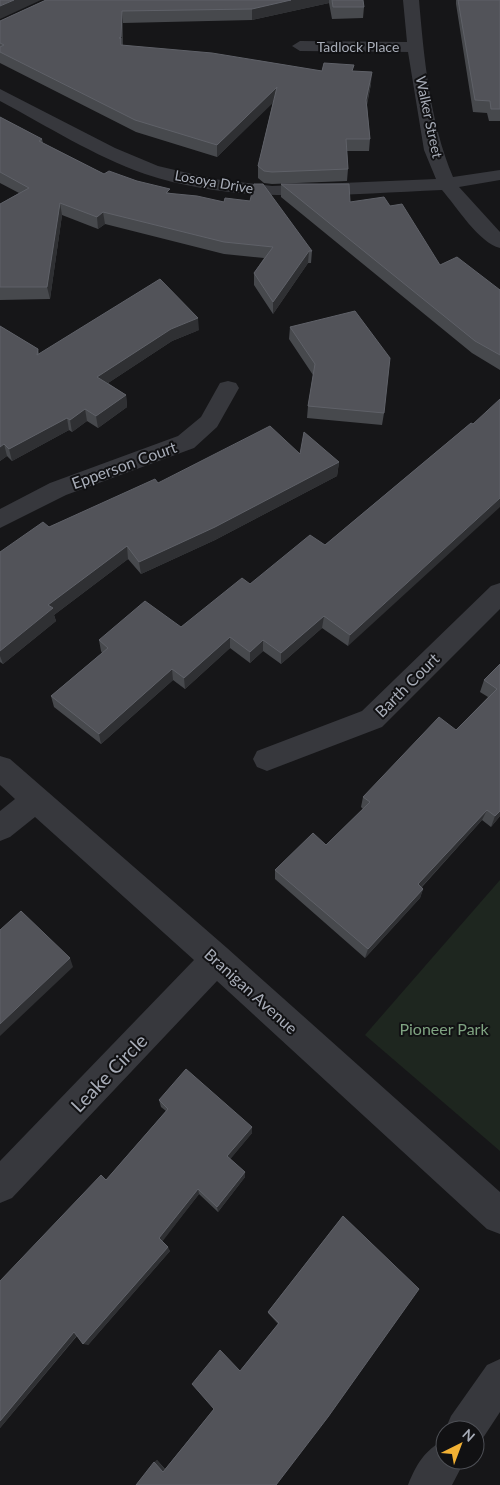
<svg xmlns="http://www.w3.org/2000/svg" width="500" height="1485" viewBox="0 0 500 1485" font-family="Lato,sans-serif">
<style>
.green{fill:#1e261f}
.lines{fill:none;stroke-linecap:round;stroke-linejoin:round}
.minor{fill:#37383d;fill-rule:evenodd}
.wall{fill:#47494d}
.shaded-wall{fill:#2f3033}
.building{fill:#525359;stroke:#5f6168}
.labels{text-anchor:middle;stroke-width:4;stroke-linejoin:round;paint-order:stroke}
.far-street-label{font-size:14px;fill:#a8adb8;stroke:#111113}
.street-label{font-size:16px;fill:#a8adb8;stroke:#111113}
.park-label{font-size:16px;fill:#7fa381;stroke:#111113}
.near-street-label{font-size:19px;fill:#a8adb8;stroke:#111113}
</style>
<rect width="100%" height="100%" fill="#161618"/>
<polygon class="green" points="500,880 500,1151 365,1035"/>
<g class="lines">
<g class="minor">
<path d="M403,0H419C424,59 430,123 453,177L500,170V180L459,187L500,232V248C479,243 456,206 442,190C343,194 241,206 145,174C94,156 47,126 0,101V89L115,148L158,166L213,179L272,186L436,179L424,150L408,52L300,51L292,46L300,41L407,42Z"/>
<polygon points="228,381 236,383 239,388 217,427 194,448 66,495 0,528 0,509 50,483 178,436 201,417 220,383"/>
<polygon points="500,583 500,609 382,727 267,771 257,767 253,759 257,751 362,711 491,586"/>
<polygon points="0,756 10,759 227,948 500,1192 500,1234 487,1229 217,981 12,1198 0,1203 0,1161 194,960 35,817 10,837 0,841 0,811 15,799 0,785"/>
<polygon points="500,1359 500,1412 479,1444 475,1445 475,1430 445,1430 451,1416 487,1365"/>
<path d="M445,1440V1460H465L452,1485H408C416,1465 425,1449 445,1440Z"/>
</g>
</g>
<g class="wall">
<polygon points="46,0 363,0 364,7 363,18 332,19 329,3 252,20 123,23 123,46 322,71 353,71 371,84 367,105 370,139 369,151 347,151 348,169 347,181 272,184 264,183 258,178 258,166 273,102 217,157 136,132 0,63 0,21"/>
<polygon points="456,0 500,0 500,121 489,121 487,113 473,112 456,4"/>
<polygon points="0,117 42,139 43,143 104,174 170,193 312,251 311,263 308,263 273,314 254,285 254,273 264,258 224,254 105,224 98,229 62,215 50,299 0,300 0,204 19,193 0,183"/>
<polygon points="281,184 350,202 390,206 440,265 500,290 500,370 472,353 281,197"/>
<polygon points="0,326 38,349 39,354 199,330 172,341 108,383 126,395 127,407 98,428 87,421 72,432 69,430 12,461 7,456 0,461"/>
<polygon points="290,327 384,413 382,425 307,418 308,406 313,375 289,339"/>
<polygon points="471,423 348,646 322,628 281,664 263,651 250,663 230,648 185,689 173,680 101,744 54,707 51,696 102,653 101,651 99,640 181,627 250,584 325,545"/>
<polygon points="300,454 339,462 337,476 215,540 141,574 128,559 54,615 56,621 3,664 0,662 0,552 49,527 158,483"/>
<polygon points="500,664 500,816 491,827 482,820 422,887 423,889 420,898 365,958 275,879 275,870 326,845 363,809 361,807 363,797 456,730 488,697 480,692 484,680"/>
<polygon points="159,1100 252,1133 230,1159 245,1172 245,1177 218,1212 199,1194 162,1241 170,1251 88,1345 77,1336 0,1428 0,1281 106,1180 166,1111 161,1107"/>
<polygon points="343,1216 276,1485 136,1485 157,1460 165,1469 214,1409 240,1371 278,1324 268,1313 268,1312"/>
</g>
<g class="shaded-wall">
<polygon points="14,0 41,0 0,19 0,6"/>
<polygon points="291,0 329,0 329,3 252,20 252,9"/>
<polygon points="122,11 123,23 122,57 120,50"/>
<polygon points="372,72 371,84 365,112 366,100"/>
<polygon points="277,87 277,99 217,157 217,145"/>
<polygon points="60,203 62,215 50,299 47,287"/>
<polygon points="103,212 105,224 98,229 97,217"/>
<polygon points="309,251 308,263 273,314 273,302"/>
<polygon points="198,318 199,330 172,341 99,389 97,377 171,329"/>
<polygon points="126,395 127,407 98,428 96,416"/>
<polygon points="85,409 87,421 72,432 70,420"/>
<polygon points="67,418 69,430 12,461 9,449"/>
<polygon points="4,444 7,456 0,461 0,447"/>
<polygon points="339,462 337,476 215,540 141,574 139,562"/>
<polygon points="500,498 500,507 348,646 350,635"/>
<polygon points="127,546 128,559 54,615 56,621 3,664 0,656 0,651 48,605"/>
<polygon points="324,616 322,628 281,664 281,653"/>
<polygon points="230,637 230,648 185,689 184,678"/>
<polygon points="263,640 263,651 250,663 250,652"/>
<polygon points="172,669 173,680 101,744 99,734"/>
<polygon points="487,810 482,820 415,894 418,884"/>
<polygon points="500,811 500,816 491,827 495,816"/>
<polygon points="423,889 420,898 365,958 368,949"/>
<polygon points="70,958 73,967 0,1036 0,1024"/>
<polygon points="252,1127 252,1133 228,1162 227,1156"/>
<polygon points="245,1172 245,1177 218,1212 217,1207"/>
<polygon points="198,1189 199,1194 162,1242 159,1238"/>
<polygon points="168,1247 170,1251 88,1345 83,1344"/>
<polygon points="74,1332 78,1334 0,1428 0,1421"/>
<polygon points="157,1460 165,1470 163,1472 154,1462"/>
</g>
<g class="building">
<polygon points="0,0 14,0 0,6"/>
<polygon points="46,0 291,0 252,9 122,11 121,37 119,38 121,38 121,45 212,53 322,71 324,63 354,65 352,71 372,72 366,100 370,139 346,139 348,169 272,172 264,171 258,166 277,87 217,145 135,120 0,52 0,47 4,45 0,43 0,21"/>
<polygon points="332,0 363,0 364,7 333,7"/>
<polygon points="458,0 500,0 500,109 491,109 490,101 475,100"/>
<polygon points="0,117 42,139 39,141 104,174 109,171 137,181 170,189 166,193 197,196 224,202 225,198 250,201 254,184 263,184 312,251 309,251 273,302 254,273 273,247 224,242 103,212 97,217 60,203 47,287 0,287 0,204 29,188 0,172"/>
<polygon points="281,184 349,184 350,202 384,197 390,206 402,204 440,265 457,257 500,290 500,355 475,341"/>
<polygon points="160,279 198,318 171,329 97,377 126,395 96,416 85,409 70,420 67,418 9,449 4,444 0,447 0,326 38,349 37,355"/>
<polygon points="355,311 390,358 384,413 308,406 315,364 290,327"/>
<polygon points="500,399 500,498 350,635 324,616 281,653 263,640 250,652 230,637 184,678 172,669 99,734 51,696 108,648 99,640 145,601 181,627 242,578 250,584 310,535 325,545 471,423 473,424"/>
<polygon points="270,426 300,454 304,432 339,462 215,527 139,562 127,546 48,605 53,608 0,651 0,552 43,522 49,527 155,479 158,483"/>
<polygon points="500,664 500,811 495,816 487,810 418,884 423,889 368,949 275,870 313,833 326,845 370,802 363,797 439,717 456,730 497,689 484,680"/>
<polygon points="21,911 70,958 0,1024 0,930"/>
<polygon points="186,1069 252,1127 227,1156 245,1172 217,1207 198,1189 159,1238 168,1247 83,1344 74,1332 0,1421 0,1281 101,1175 106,1180 168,1109 159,1100"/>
<polygon points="343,1216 419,1289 328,1417 276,1485 136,1485 154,1462 163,1472 214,1409 192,1384 220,1350 240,1371 279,1323 268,1312"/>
</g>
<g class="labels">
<g class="far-street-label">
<text x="358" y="52">Tadlock Place</text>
<text transform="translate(429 117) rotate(78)" y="5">Walker Street</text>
<text transform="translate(214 182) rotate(10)" y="5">Losoya Drive</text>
</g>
<g class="street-label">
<text transform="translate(124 465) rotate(-20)" y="6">Epperson Court</text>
<text transform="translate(407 685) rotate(-45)" y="6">Barth Court</text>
<text transform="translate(251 991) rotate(42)" y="6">Branigan Avenue</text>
</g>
<g class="park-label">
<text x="444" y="1035">Pioneer Park</text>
</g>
<g class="near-street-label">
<text transform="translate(109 1073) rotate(-46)" y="7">Leake Circle</text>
</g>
</g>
<g transform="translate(460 1445) rotate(42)"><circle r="24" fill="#111113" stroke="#4d4f55"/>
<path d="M0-4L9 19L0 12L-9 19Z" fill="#f2b134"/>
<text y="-8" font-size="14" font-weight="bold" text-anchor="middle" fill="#a8adb8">N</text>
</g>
</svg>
